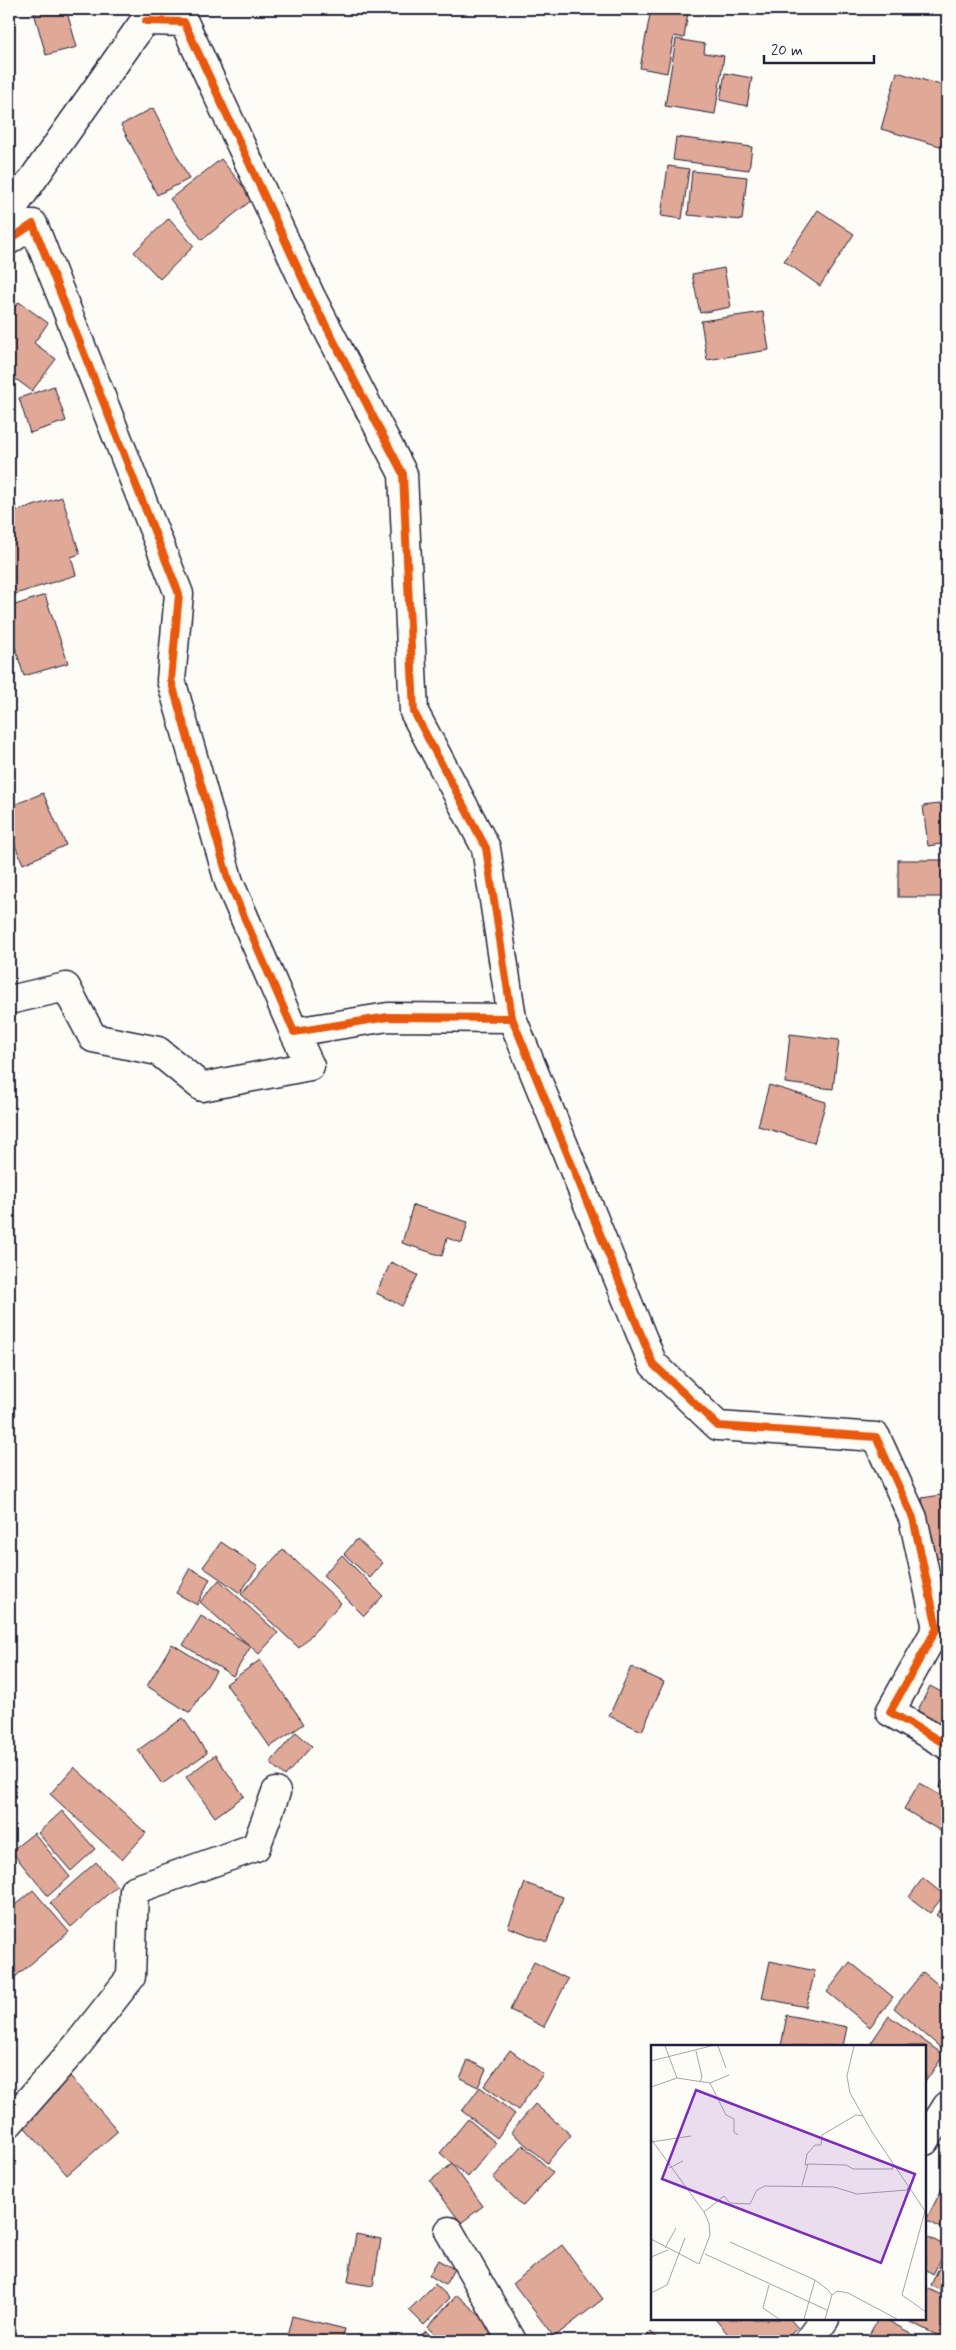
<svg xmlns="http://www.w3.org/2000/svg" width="956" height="2350" viewBox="0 0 956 2350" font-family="Mynerve,sans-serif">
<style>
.building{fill:#dfa897;stroke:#22223b}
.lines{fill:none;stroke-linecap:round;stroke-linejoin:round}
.minor-casing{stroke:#22223b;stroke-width:31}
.minor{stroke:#fdfcf7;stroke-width:28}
.cycleway-casing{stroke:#fdfcf7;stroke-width:11}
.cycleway{stroke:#e8590c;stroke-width:8}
.inset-road{fill:none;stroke:#a5a5ac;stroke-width:1}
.view{fill:#7b2cbf;fill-opacity:0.15;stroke:#7b2cbf;stroke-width:2.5}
.inset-edge{fill:none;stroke:#22223b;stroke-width:2.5}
</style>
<rect width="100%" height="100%" fill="#fdfcf7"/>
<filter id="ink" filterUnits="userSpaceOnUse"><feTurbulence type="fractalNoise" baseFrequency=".02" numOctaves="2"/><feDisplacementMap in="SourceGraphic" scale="10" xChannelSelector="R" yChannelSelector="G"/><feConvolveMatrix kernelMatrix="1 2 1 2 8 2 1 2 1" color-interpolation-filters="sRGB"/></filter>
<g filter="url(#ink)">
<g class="building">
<polygon points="33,9 66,9 77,47 46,55"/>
<polygon points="651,9 674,9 688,12 684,38 674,36 667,73 640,68"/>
<polygon points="676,39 705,44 704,53 724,56 715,114 665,106"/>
<polygon points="897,72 947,87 947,148 881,129"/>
<polygon points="725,73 752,78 747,106 720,100"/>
<polygon points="153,108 189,179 157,195 121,125"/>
<polygon points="676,137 752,147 749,170 673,160"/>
<polygon points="221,159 253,199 202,240 170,199"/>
<polygon points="668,166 689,169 682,219 661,216"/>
<polygon points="692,171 747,177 742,220 688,215"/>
<polygon points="818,210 854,234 820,286 784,261"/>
<polygon points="169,218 194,246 160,279 134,252"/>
<polygon points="724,268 731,307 700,313 692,274"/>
<polygon points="19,302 48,323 34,343 56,359 32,391 9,374 9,315"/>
<polygon points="763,312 769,350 707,360 701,321"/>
<polygon points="54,386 66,421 30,433 19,398"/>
<polygon points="9,484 17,511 62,497 80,554 71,557 76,575 9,596"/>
<polygon points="45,595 68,663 24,676 9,628 9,607"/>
<polygon points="43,793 66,845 23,864 9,832 9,807"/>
<polygon points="947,803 947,843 928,846 923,806"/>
<rect x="898" y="860" width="49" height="37"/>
<polygon points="790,1034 839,1040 833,1089 785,1083"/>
<polygon points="769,1085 826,1102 814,1143 758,1126"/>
<polygon points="413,1205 468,1222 462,1243 447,1238 442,1256 402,1243"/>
<polygon points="391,1262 418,1275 402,1306 376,1293"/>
<polygon points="947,1494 947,1557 931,1560 922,1498"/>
<polygon points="357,1539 383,1563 370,1578 344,1554"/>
<polygon points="221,1542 258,1567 240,1593 203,1567"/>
<polygon points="283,1549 341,1603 299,1648 241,1594"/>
<polygon points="342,1555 383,1596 364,1616 323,1575"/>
<polygon points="190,1568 210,1579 197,1605 176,1593"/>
<polygon points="219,1580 278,1633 259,1654 200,1602"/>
<polygon points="201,1616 251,1646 233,1676 183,1645"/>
<polygon points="172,1644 216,1671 190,1713 147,1686"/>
<polygon points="260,1660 304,1724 270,1747 226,1684"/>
<polygon points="631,1667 664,1682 642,1731 609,1716"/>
<polygon points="930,1686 947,1695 947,1729 916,1714"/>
<polygon points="183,1718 207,1753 162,1784 138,1750"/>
<polygon points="296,1732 312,1746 285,1776 270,1763"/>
<polygon points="215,1755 244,1796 215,1817 186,1777"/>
<polygon points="74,1767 146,1833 122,1860 50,1794"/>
<polygon points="947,1773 947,1790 940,1787"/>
<polygon points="919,1783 947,1799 947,1835 904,1809"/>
<polygon points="62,1811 95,1849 71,1871 38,1833"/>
<polygon points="34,1833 70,1877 48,1896 11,1851"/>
<polygon points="96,1862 117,1886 71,1927 50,1903"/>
<polygon points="923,1878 944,1895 930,1913 909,1897"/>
<polygon points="525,1883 563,1897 547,1942 508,1927"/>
<polygon points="33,1890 69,1932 9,1982 9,1910"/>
<polygon points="947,1902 947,1924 936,1915"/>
<polygon points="770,1961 815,1971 806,2007 762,1998"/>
<polygon points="534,1962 568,1979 544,2027 510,2010"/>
<polygon points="850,1962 893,1997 870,2027 827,1992"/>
<polygon points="923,1972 947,1992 947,2053 894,2008"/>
<polygon points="787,2015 847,2027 843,2046 781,2046"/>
<polygon points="889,2016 944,2055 925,2082 925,2046 869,2046"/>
<polygon points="510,2050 543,2074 518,2110 484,2086"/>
<polygon points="468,2060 486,2069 478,2087 460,2078"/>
<polygon points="70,2076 118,2131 67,2175 19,2121"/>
<polygon points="480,2087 515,2114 497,2138 462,2111"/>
<polygon points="535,2104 571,2135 547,2163 511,2132"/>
<polygon points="468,2119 496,2143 468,2177 440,2153"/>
<polygon points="523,2145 553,2173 523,2206 493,2178"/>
<polygon points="452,2164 483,2206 461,2223 430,2181"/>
<polygon points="947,2179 947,2231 926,2220"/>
<polygon points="356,2234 381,2239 373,2286 348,2282"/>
<polygon points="925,2235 947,2247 947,2263 941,2259 933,2274 925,2269"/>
<polygon points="562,2245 603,2299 554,2337 513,2283"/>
<polygon points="438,2260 454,2269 445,2285 429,2275"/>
<polygon points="941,2263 947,2266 947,2294 931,2285"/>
<polygon points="435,2284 450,2298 424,2325 409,2310"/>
<polygon points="925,2287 947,2298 947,2340 904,2319 925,2319"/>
<polygon points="457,2295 497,2331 488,2341 443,2341 428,2327"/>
<polygon points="292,2316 345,2329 342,2341 286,2341"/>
<polygon points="715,2319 790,2319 798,2328 783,2341 734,2341"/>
<polygon points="878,2319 885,2319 925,2341 868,2341 866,2340"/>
<polygon points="426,2331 434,2341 414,2341"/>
<polygon points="651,2332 661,2341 642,2341"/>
</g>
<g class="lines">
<g class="minor-casing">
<g id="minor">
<polyline points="146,21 184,22 311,297 403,474 414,712 486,848 512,1018 653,1364 718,1426 876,1437 913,1518 937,1628 890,1712 947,1745"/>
<polyline points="9,213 153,9"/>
<polyline points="9,240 33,224 179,594 171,680 229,882 294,1032 388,1017 512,1018"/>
<polyline points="9,1000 66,987 93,1038 158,1051 202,1087 310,1066 294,1032"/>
<polyline points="9,2123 75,2048 131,1977 134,1890 256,1847 276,1792"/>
<polyline points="925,2141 947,2106"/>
<polyline points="449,2231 512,2341"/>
<polyline points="809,2341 825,2319"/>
</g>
</g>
<use href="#minor" class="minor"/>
<g class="cycleway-casing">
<g id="cycleway">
<polyline points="146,21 184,22 311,297 403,474 414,712 486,848 512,1018 653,1364 718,1426 876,1437 913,1518 937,1628 890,1712 947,1745"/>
<polyline points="9,240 33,224 179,594 171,680 229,882 294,1032 388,1017 512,1018"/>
</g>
</g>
<use href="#cycleway" class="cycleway"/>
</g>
</g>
<g transform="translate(651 2045)">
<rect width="275" height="275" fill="#fdfcf7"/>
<path class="inset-road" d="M14,1L26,33M67,1L75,23M203,1L196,31L199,48L221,87L274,166L251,250L275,267M45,6L51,32L49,37M0,16L60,1M59,38L75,70L83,74V87L87,90M0,42L26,33L59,38L78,30M0,94L53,167L58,178L59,190L48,219L0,194M0,97L40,91M157,119L154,120L156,109L164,100H170L171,90L205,70L212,71M18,123L32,116M151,140L157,119L195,120L202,124H242L241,120M53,167L73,151L79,158L99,159L106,145L114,141L183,142L206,149L256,145L257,142M79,197L164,235L176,244L181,250L174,274M14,203L25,183M54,209L176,265M0,212L17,205M118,240L112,263L128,274M0,248L16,240L34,193M181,250L186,246L197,248L246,274M153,274L164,235"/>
<path class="view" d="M45,45L264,129L230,218L11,134Z"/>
<rect width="275" height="275" class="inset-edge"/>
</g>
<rect width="956" height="2350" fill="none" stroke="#fdfcf7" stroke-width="30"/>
<rect x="15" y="15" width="926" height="2320" fill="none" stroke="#22223b" stroke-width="2" filter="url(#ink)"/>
<path d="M764 55v8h110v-8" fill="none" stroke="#22223b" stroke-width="2.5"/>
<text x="771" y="55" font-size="15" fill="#22223b" stroke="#fdfcf7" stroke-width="4" paint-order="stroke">20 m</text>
</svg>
